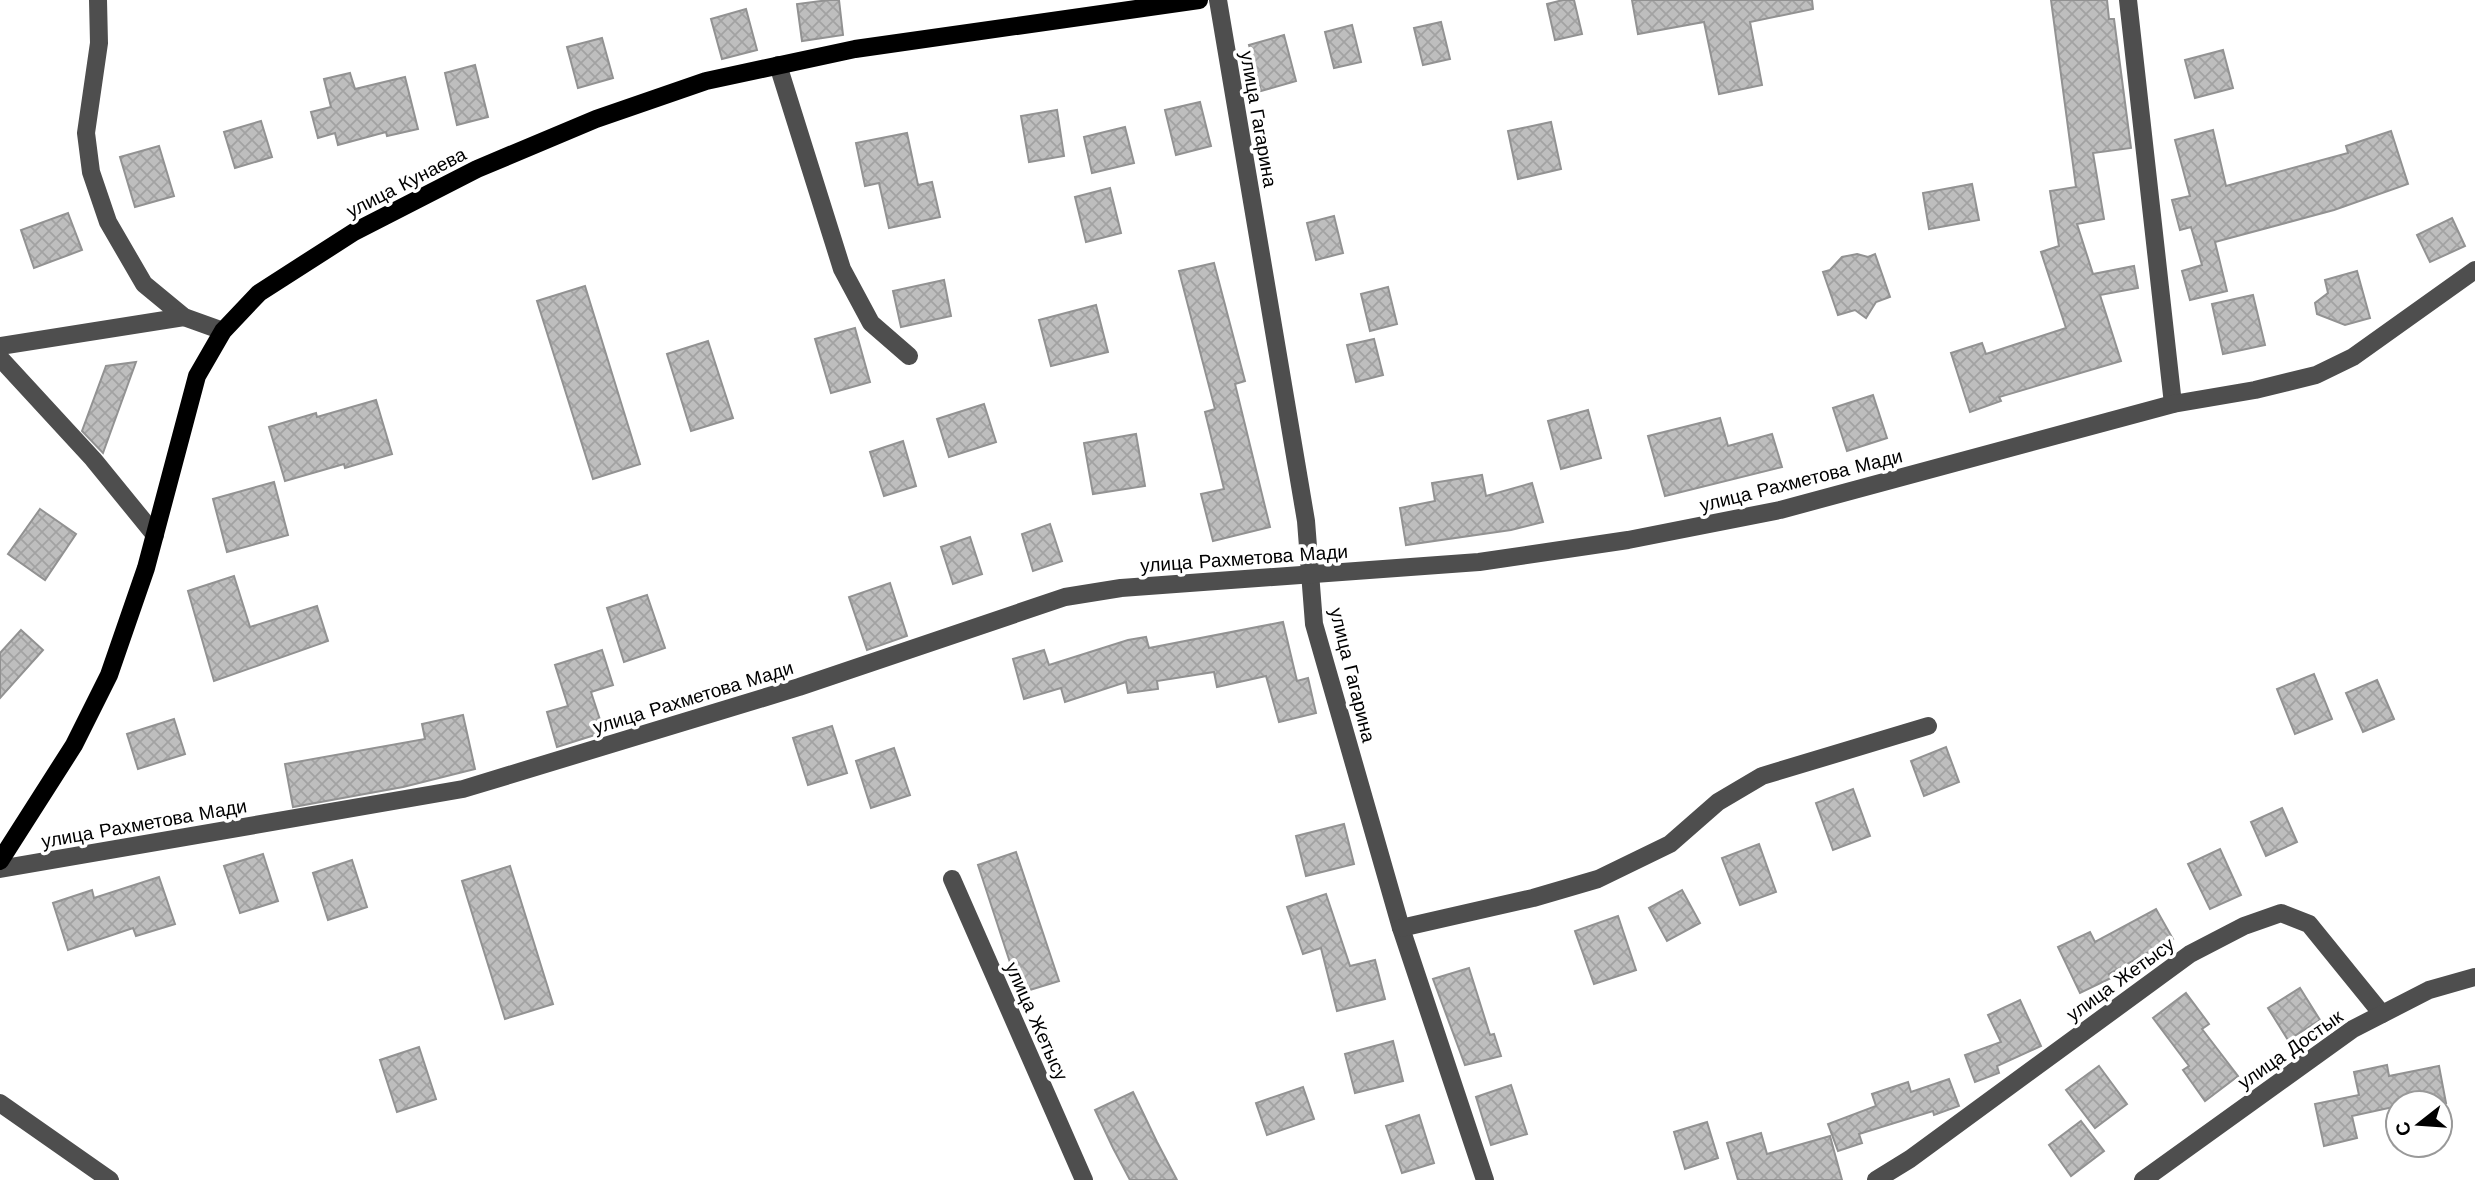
<svg xmlns="http://www.w3.org/2000/svg" width="2475" height="1180" viewBox="0 0 2475 1180" font-family="'Work Sans',sans-serif">
<style>
.building{fill:url(#building-cross-hatch);stroke:#929292;stroke-width:2}
.lines{fill:none;stroke-linecap:round;stroke-linejoin:round}
.minor{stroke:#4e4e4e;stroke-width:18}
.major{stroke:#000;stroke-width:18}
.labels{text-anchor:middle;stroke-width:7;stroke-linejoin:round;paint-order:stroke}
.street-label{font-size:19px;fill:#000;stroke:#fff}
</style>
<defs>
<pattern id="building-cross-hatch" width="8" height="8" patternUnits="userSpaceOnUse" patternTransform="scale(1.75)"><rect width="8" height="8" fill="#bebebe"/><path d="M0 0l8 8M0 8l8-8" fill="none" stroke="#a2a2a2"/></pattern>
</defs>
<rect width="100%" height="100%" fill="#fff"/>
<g class="building">
<polygon points="829,0 839,0 843,35 802,41 797,4"/>
<polygon points="1563,0 1574,0 1582,34 1555,40 1547,4"/>
<polygon points="1632,0 1812,0 1813,9 1750,22 1762,85 1719,94 1704,22 1638,34"/>
<polygon points="2051,0 2107,0 2109,19 2114,19 2131,148 2093,153 2104,219 2077,224 2093,274 2134,266 2138,288 2100,295 2121,361 1999,397 2001,401 1970,412 1951,353 1982,343 1986,354 2066,328 2041,252 2059,246 2050,191 2076,187"/>
<polygon points="746,9 757,50 722,59 711,19"/>
<polygon points="1441,22 1450,59 1423,65 1414,28"/>
<polygon points="1352,25 1361,62 1334,68 1325,32"/>
<polygon points="1284,35 1296,81 1261,91 1249,45"/>
<polygon points="602,38 613,78 578,88 567,47"/>
<polygon points="2223,50 2233,88 2195,98 2185,60"/>
<polygon points="475,65 488,117 457,125 445,73"/>
<polygon points="350,73 355,89 405,77 418,129 387,136 386,132 338,145 335,133 318,138 311,112 331,107 324,79"/>
<polygon points="1200,102 1211,146 1176,155 1165,110"/>
<polygon points="1057,110 1064,156 1029,162 1021,116"/>
<polygon points="261,121 272,157 235,168 224,132"/>
<polygon points="1551,122 1561,169 1518,179 1508,131"/>
<polygon points="1125,127 1134,163 1092,173 1084,137"/>
<polygon points="2213,130 2226,186 2348,153 2346,146 2391,131 2408,184 2334,210 2215,242 2227,291 2190,300 2182,271 2202,265 2191,227 2180,230 2172,200 2190,196 2175,140"/>
<polygon points="907,133 918,185 932,182 940,217 889,228 879,183 865,186 856,143"/>
<polygon points="159,146 174,196 135,207 120,157"/>
<polygon points="1972,184 1979,220 1929,229 1923,193"/>
<polygon points="1110,188 1121,233 1086,242 1075,197"/>
<polygon points="68,213 82,250 34,268 21,230"/>
<polygon points="1334,216 1343,253 1316,260 1307,223"/>
<polygon points="2452,218 2465,246 2430,262 2417,235"/>
<polygon points="1857,254 1868,257 1875,254 1890,297 1876,302 1866,318 1855,310 1838,315 1823,272 1830,270 1842,257"/>
<polygon points="1214,263 1245,381 1235,384 1270,527 1213,541 1201,494 1224,489 1205,412 1215,409 1179,271"/>
<polygon points="2357,271 2370,318 2345,325 2317,314 2315,303 2328,293 2325,280"/>
<polygon points="944,280 951,316 901,327 893,291"/>
<polygon points="585,286 640,464 593,479 537,301"/>
<polygon points="1388,287 1397,324 1370,331 1361,294"/>
<polygon points="2253,295 2265,345 2223,354 2212,304"/>
<polygon points="1096,305 1108,352 1051,366 1039,320"/>
<polygon points="855,328 870,382 831,393 815,339"/>
<polygon points="1374,339 1383,375 1356,382 1347,345"/>
<polygon points="708,341 733,418 691,431 667,354"/>
<polygon points="136,362 103,453 82,431 106,366"/>
<polygon points="1873,395 1887,438 1847,451 1833,408"/>
<polygon points="376,400 392,454 345,468 344,464 285,481 269,427 316,413 317,417"/>
<polygon points="984,404 996,442 949,457 937,419"/>
<polygon points="1588,410 1601,458 1561,469 1548,421"/>
<polygon points="1720,418 1728,446 1772,434 1782,467 1665,496 1648,436"/>
<polygon points="1136,434 1145,486 1093,494 1084,443"/>
<polygon points="903,441 916,486 884,496 870,452"/>
<polygon points="1482,475 1486,496 1532,483 1543,522 1511,530 1406,545 1400,508 1435,501 1432,483"/>
<polygon points="274,482 288,535 227,552 213,499"/>
<polygon points="40,509 76,534 45,580 8,554"/>
<polygon points="1050,524 1062,561 1033,571 1022,534"/>
<polygon points="970,537 982,574 953,584 941,547"/>
<polygon points="234,576 250,627 317,606 328,641 214,681 188,591"/>
<polygon points="890,583 907,636 867,650 849,597"/>
<polygon points="647,595 665,648 624,662 607,608"/>
<polygon points="1283,622 1297,681 1308,678 1316,713 1279,722 1266,676 1217,687 1214,672 1157,681 1158,689 1128,693 1126,682 1065,702 1061,688 1024,699 1013,659 1044,650 1049,665 1128,640 1146,637 1149,648"/>
<polygon points="21,630 43,650 0,698 0,653"/>
<polygon points="602,650 613,685 591,692 604,732 557,747 547,712 568,706 555,665"/>
<polygon points="2314,674 2332,719 2295,734 2277,689"/>
<polygon points="2377,680 2394,719 2363,732 2346,693"/>
<polygon points="463,715 475,769 403,787 293,807 285,764 425,739 422,724"/>
<polygon points="174,719 185,754 138,769 127,734"/>
<polygon points="832,726 847,773 808,785 793,738"/>
<polygon points="1946,747 1959,782 1924,796 1911,761"/>
<polygon points="894,748 910,795 871,808 856,761"/>
<polygon points="1853,789 1870,836 1833,850 1816,803"/>
<polygon points="2282,808 2297,842 2266,856 2251,822"/>
<polygon points="1344,824 1354,864 1306,876 1296,836"/>
<polygon points="1759,844 1776,892 1740,905 1722,858"/>
<polygon points="2220,849 2241,895 2210,909 2188,864"/>
<polygon points="1016,852 1059,981 1020,993 978,865"/>
<polygon points="263,854 278,901 240,913 224,866"/>
<polygon points="352,860 367,907 328,920 313,873"/>
<polygon points="510,866 553,1004 505,1019 462,881"/>
<polygon points="159,877 175,924 136,936 133,928 68,950 53,903 92,890 94,898"/>
<polygon points="1682,890 1700,923 1667,941 1649,908"/>
<polygon points="1326,894 1350,966 1375,960 1385,999 1337,1011 1321,948 1303,954 1287,907"/>
<polygon points="2156,909 2173,939 2109,974 2111,978 2080,993 2058,947 2090,932 2095,942"/>
<polygon points="1618,916 1636,970 1594,984 1575,931"/>
<polygon points="1469,968 1490,1035 1494,1034 1501,1056 1465,1065 1433,979"/>
<polygon points="2300,988 2320,1020 2288,1040 2268,1008"/>
<polygon points="2186,993 2209,1024 2202,1029 2238,1076 2205,1101 2183,1070 2189,1066 2153,1018"/>
<polygon points="2020,1000 2041,1046 1997,1066 1999,1073 1975,1082 1965,1055 2001,1042 1988,1015"/>
<polygon points="1393,1041 1403,1081 1355,1093 1345,1054"/>
<polygon points="419,1047 436,1099 397,1112 380,1060"/>
<polygon points="2387,1065 2389,1076 2439,1066 2446,1103 2398,1103 2398,1106 2352,1116 2357,1138 2324,1146 2315,1104 2359,1095 2354,1072"/>
<polygon points="2099,1066 2127,1104 2095,1128 2066,1090"/>
<polygon points="1949,1079 1959,1106 1934,1115 1933,1111 1859,1134 1862,1143 1838,1151 1828,1124 1876,1106 1872,1094 1908,1082 1911,1092"/>
<polygon points="1511,1085 1527,1134 1491,1145 1476,1097"/>
<polygon points="1303,1087 1314,1119 1267,1135 1256,1103"/>
<polygon points="1133,1092 1157,1142 1177,1180 1130,1180 1113,1148 1095,1110"/>
<polygon points="1419,1115 1434,1163 1402,1173 1386,1126"/>
<polygon points="2081,1121 2104,1151 2071,1176 2049,1145"/>
<polygon points="1707,1122 1718,1158 1685,1169 1674,1132"/>
<polygon points="1761,1133 1767,1154 1830,1136 1842,1180 1738,1180 1727,1143"/>
</g>
<g class="lines">
<g class="minor">
<polyline points="98,0 99,43 86,133 91,172 108,222 144,284 184,317 223,331"/>
<polyline points="1218,0 1306,521 1314,624 1401,928 1485,1180"/>
<polyline points="2128,0 2173,404"/>
<polyline points="778,65 842,269 871,323 909,356"/>
<polyline points="0,346 184,317"/>
<polyline points="0,358 93,459 155,535"/>
<polyline points="0,869 463,789 799,687 1065,597 1121,588 1479,562 1628,540 1780,510 2173,404 2255,390 2316,375 2353,357 2475,270"/>
<polyline points="952,879 1084,1180"/>
<polyline points="1401,928 1533,898 1598,879 1670,844 1718,802 1762,776 1928,726"/>
<polyline points="0,1103 110,1180"/>
<polyline points="1876,1180 1910,1159 2190,954 2244,926 2281,913 2309,924 2382,1014"/>
<polyline points="2143,1180 2353,1029 2429,990 2475,977"/>
</g>
<polyline class="major" points="0,861 74,745 109,675 146,568 197,376 223,331 259,293 354,232 477,169 596,119 706,81 855,49 1199,0"/>
</g>
<g class="labels">
<g class="street-label">
<text transform="translate(1259 119) rotate(80)" y="7">улица Гагарина</text>
<text transform="translate(406 182) rotate(-27)" y="7">улица Кунаева</text>
<text transform="translate(1801 480) rotate(-14)" y="7">улица Рахметова Мади</text>
<text transform="translate(1244 558) rotate(-4)" y="7">улица Рахметова Мади</text>
<text transform="translate(1353 675) rotate(76)" y="7">улица Гагарина</text>
<text transform="translate(693 697) rotate(-17)" y="7">улица Рахметова Мади</text>
<text transform="translate(144 823) rotate(-10)" y="7">улица Рахметова Мади</text>
<text transform="translate(2120 979) rotate(-36)" y="7">улица Жетысу</text>
<text transform="translate(1037 1021) rotate(66)" y="7">улица Жетысу</text>
<text transform="translate(2290 1049) rotate(-35)" y="7">улица Достык</text>
</g>
</g>
<g transform="translate(2419 1124) rotate(253)"><circle r="33" fill="#ffffff" stroke="#999999" stroke-width="2"/>
<path d="M0-5L12 26L0 18L-12 26Z" fill="#000000"/>
<text y="-10" font-size="19" font-weight="bold" text-anchor="middle" fill="#000000">С</text>
</g>
</svg>
